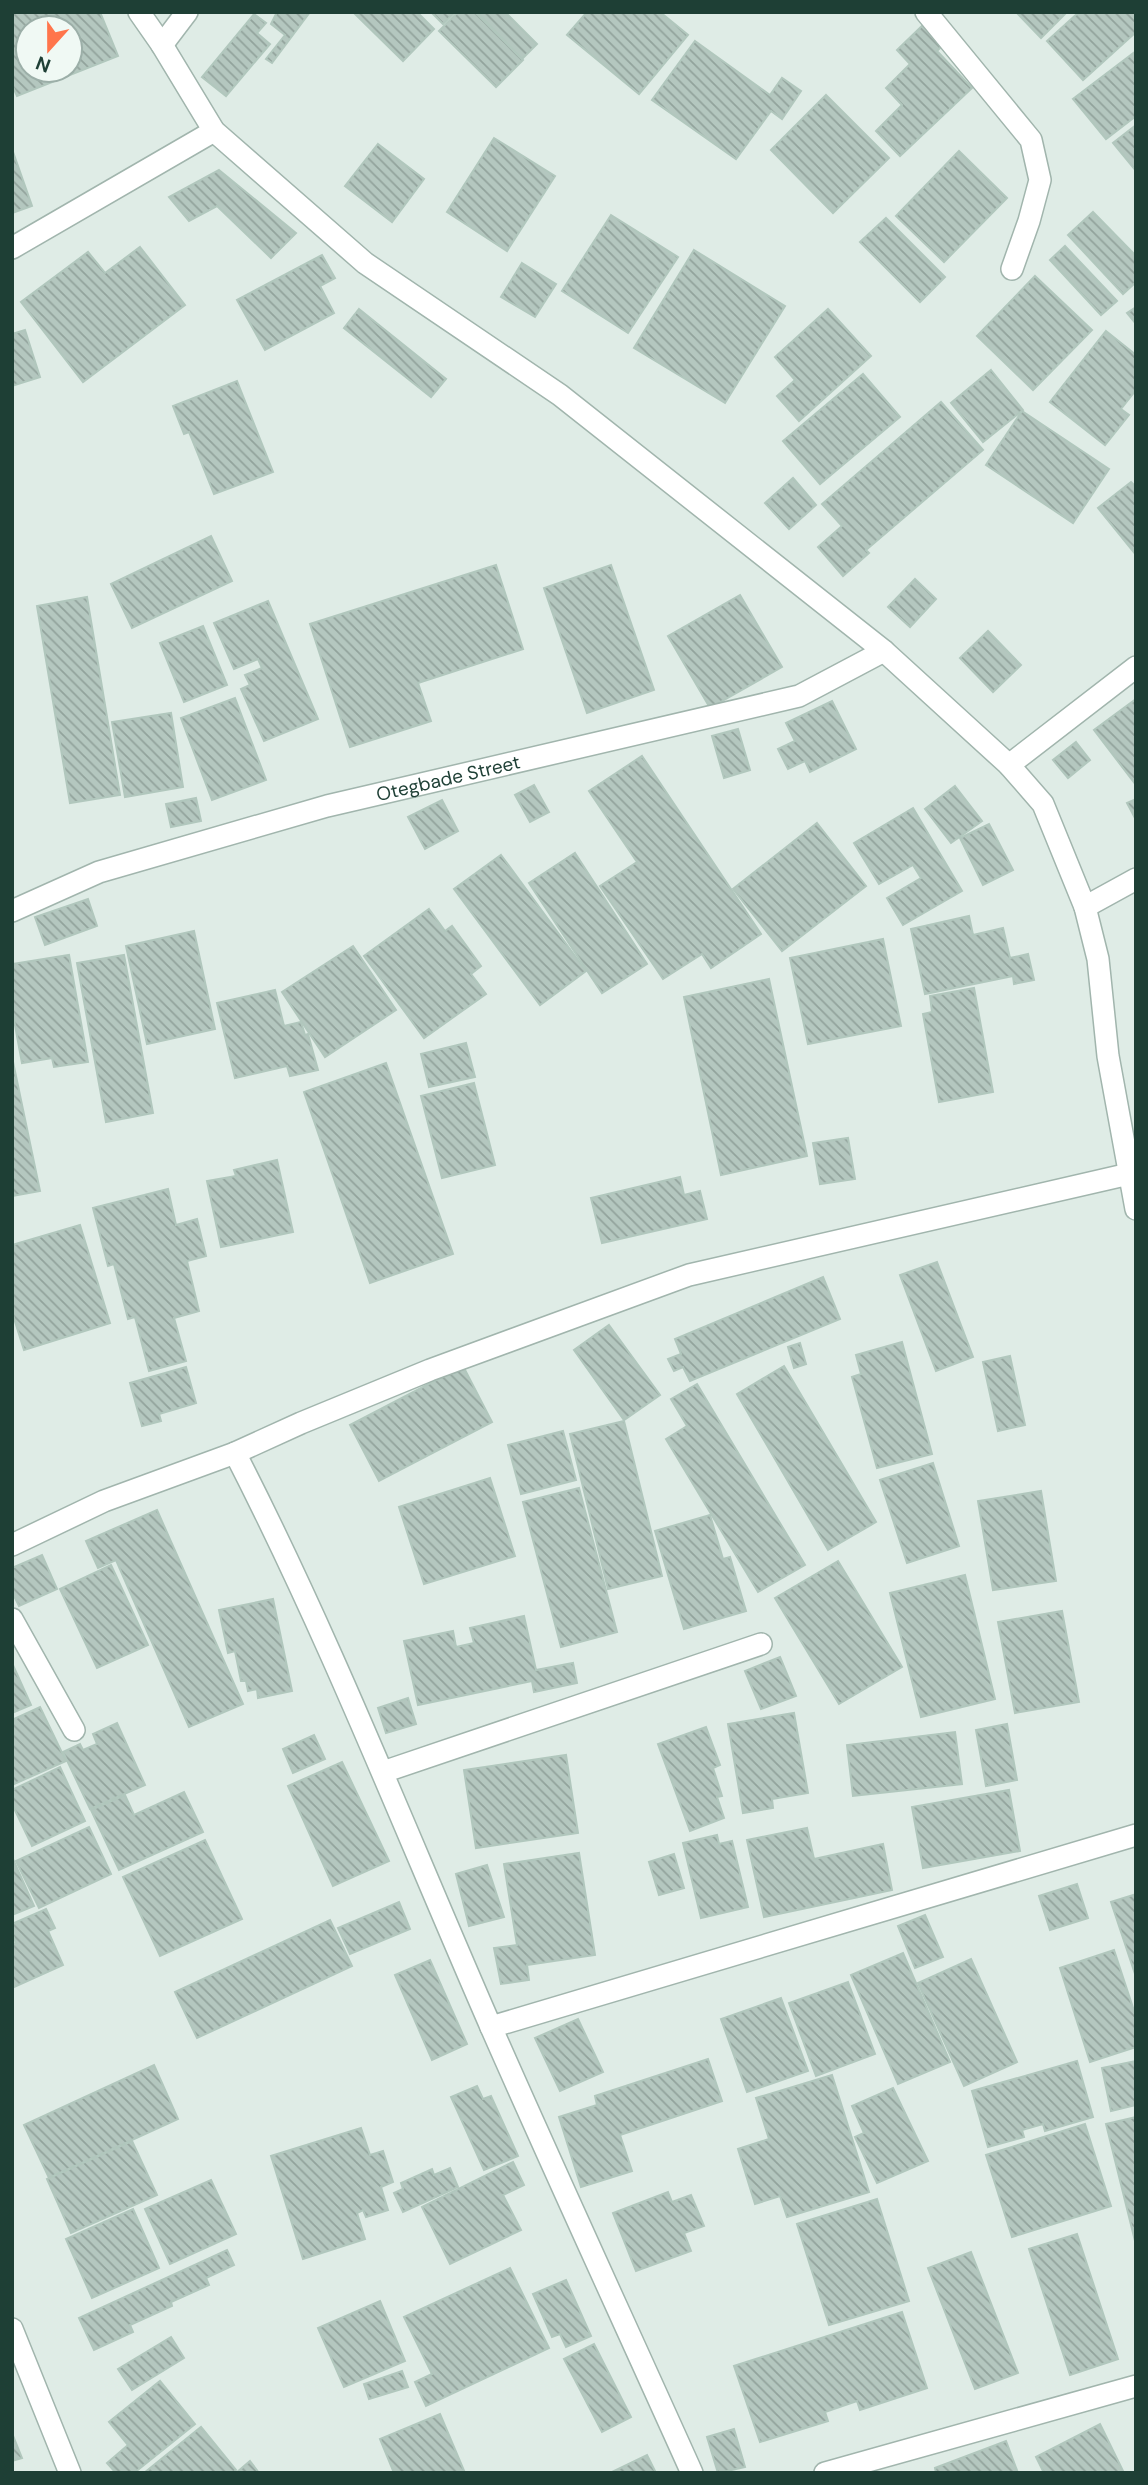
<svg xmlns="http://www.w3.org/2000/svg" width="1148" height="2485" viewBox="0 0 1148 2485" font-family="'DM Sans',sans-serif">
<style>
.building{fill:url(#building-back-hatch);stroke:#b1c7bd;stroke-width:2;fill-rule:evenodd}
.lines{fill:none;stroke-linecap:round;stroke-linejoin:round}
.lane-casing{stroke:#a1b5ad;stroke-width:24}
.street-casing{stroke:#a1b5ad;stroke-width:24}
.lane{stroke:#fff;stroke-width:21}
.street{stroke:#fff;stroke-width:21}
.labels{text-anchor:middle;stroke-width:7;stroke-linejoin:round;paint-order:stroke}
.street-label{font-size:19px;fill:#1e3f35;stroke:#f0f9f4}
</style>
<defs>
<pattern id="building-back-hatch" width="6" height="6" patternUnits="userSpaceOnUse" patternTransform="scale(1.75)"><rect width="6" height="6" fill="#b4c7bf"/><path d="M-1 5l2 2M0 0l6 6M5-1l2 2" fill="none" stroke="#92a39c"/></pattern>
</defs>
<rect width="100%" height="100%" fill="#dfece6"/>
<g class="building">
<path d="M12,12H100L118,56L17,96L12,85ZM28,28H70V70H28Z"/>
<polygon points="277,12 310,12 272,63 266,59 285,35 271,24"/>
<polygon points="353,12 417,12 434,29 403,61"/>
<polygon points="431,12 455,12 443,24"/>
<polygon points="458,12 475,12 523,60 496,87 439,31"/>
<polygon points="477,12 505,12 537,44 522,59"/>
<polygon points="587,12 660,12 688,35 639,94 567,35"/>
<polygon points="1016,12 1067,12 1041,38"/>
<polygon points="1079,12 1136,13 1136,32 1083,80 1047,41"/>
<polygon points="254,14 266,23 257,33 270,44 226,96 202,77"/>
<polygon points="923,25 943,45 937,51 972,88 900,156 876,131 902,105 886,88 910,64 897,50"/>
<polygon points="695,41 770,95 782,78 801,91 782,119 771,111 736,159 652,100"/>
<polygon points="1136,51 1136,116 1106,139 1073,99"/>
<polygon points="826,95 889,158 833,213 771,150"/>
<polygon points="1136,125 1136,171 1113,143"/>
<polygon points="494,138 555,176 507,251 447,212"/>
<polygon points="378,144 424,179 392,222 345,186"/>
<polygon points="12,149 32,206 12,213"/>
<polygon points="959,151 1007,198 944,262 896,216"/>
<polygon points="219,170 296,233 271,258 217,206 189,221 169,197"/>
<polygon points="1093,212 1136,256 1136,282 1123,294 1068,235"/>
<polygon points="611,215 678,257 628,333 562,291"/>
<polygon points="886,218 945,277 920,302 860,242"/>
<polygon points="1065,246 1117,301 1101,315 1050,260"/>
<polygon points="140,247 185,305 83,382 21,302 88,252 105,273"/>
<polygon points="694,250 785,306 725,403 634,348"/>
<polygon points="322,255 335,278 320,286 334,313 265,350 237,300"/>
<polygon points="522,263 556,284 535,317 501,297"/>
<polygon points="1035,276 1092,330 1033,390 977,336"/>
<polygon points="1136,307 1136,324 1127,313"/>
<polygon points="359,309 446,379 431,397 344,328"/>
<polygon points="828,309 871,356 799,421 777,396 795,380 775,357"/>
<polygon points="25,330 40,377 12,386 12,334"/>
<polygon points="1106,331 1136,355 1136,390 1121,409 1129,415 1105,445 1050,402"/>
<polygon points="991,370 1023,410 983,442 951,403"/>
<polygon points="863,374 900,417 820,484 783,441"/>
<polygon points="237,381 273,472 214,494 189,432 184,434 173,406"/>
<polygon points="941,402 983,450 866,550 869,553 843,576 818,547 842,526 822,504"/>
<polygon points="1022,411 1109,469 1073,523 986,465"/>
<polygon points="793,478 816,505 789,529 765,503"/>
<polygon points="1131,482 1136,487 1136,555 1098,508"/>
<polygon points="211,536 232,581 132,628 111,584"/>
<polygon points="496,565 523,649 418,683 431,721 350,747 310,624"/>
<polygon points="611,565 654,690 587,713 544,588"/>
<polygon points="915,579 936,599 910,627 888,607"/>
<polygon points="740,595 782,667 710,708 668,636"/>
<polygon points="87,597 120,795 70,803 37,606"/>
<polygon points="268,601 318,719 264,741 241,689 250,685 245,675 262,668 258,659 234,669 214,623"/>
<polygon points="203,626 227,685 184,702 160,643"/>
<polygon points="988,631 1021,665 993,692 960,658"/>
<polygon points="235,698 266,780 212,800 181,718"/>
<polygon points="1136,699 1136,785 1094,730"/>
<polygon points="832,701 856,749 810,772 805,761 788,769 778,749 795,741 786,723"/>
<polygon points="171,713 183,787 125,797 112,722"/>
<polygon points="738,729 750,770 724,778 712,736"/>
<polygon points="1076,742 1090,760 1068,778 1053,760"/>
<polygon points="642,756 761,934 711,968 702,954 663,979 600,886 637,862 589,791"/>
<polygon points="534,785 549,812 530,822 515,795"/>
<polygon points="955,786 982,821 951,843 925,809"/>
<polygon points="196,798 201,821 171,827 166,804"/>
<polygon points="1136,799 1136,820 1127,803"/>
<polygon points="442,800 458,831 425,849 408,817"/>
<polygon points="913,808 962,891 903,925 887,898 921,878 913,865 879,884 854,843"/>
<polygon points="817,823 866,886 782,951 733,889"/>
<polygon points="989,824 1013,870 983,885 960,838"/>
<polygon points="575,853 647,964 602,993 529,883"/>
<polygon points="501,855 586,971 540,1005 454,889"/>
<polygon points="88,899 97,926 45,945 35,917"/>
<polygon points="429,909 445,931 452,926 481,966 471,974 486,994 424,1038 364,956"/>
<polygon points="969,916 973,935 1003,928 1010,958 1028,954 1034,980 1014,984 1013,976 925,994 911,929"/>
<polygon points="194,931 215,1029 147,1044 126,946"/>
<polygon points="883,939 901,1026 808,1044 790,958"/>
<polygon points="353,946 396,1010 325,1057 282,992"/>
<polygon points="69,955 88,1062 54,1067 52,1058 22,1063 12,1009 12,964"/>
<polygon points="124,955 153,1113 106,1122 77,963"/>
<polygon points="769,979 807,1156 721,1175 684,997"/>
<polygon points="974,988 993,1092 939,1102 923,1014 932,1012 930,996"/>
<polygon points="275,990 284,1026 301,1022 305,1035 308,1034 318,1070 290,1076 287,1066 235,1078 217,1003"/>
<polygon points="466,1043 475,1077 429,1087 421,1054"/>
<polygon points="12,1057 40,1191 12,1196"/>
<polygon points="386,1063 453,1254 370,1283 304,1092"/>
<polygon points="474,1083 495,1165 442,1178 421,1096"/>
<polygon points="848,1138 855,1179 820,1184 813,1143"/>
<polygon points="277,1160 293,1232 221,1247 207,1181 236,1176 234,1170"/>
<polygon points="680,1177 684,1195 700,1191 707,1219 602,1243 591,1198"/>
<polygon points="168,1189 176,1225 197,1219 206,1256 187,1261 199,1311 174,1318 186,1361 149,1371 135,1317 128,1319 114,1264 108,1266 93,1208"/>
<polygon points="80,1225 110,1323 24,1350 12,1312 12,1245"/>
<polygon points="937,1262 973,1357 936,1371 900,1275"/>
<polygon points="823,1277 840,1319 690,1381 683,1367 674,1371 668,1359 681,1354 675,1339"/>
<polygon points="609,1325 660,1395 624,1420 574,1350"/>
<polygon points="902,1342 932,1454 877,1468 852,1377 861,1374 856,1355"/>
<polygon points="800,1343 806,1364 794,1368 788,1347"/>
<polygon points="1010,1356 1025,1425 998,1431 983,1362"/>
<polygon points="463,1366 492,1422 379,1481 350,1425"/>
<polygon points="784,1366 876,1522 828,1550 737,1394"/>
<polygon points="186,1367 196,1403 159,1414 161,1421 142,1426 130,1383"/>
<polygon points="697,1384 805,1565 758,1592 666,1439 687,1426 671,1399"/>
<polygon points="624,1421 662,1576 608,1589 570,1434"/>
<polygon points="563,1431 576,1480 521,1494 508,1445"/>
<polygon points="933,1463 959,1546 907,1563 880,1480"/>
<polygon points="490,1478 515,1556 424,1584 399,1507"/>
<polygon points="579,1488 617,1632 561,1647 523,1502"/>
<polygon points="1041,1491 1056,1581 993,1590 978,1501"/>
<polygon points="157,1510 243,1704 189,1727 116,1560 98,1568 86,1541"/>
<polygon points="710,1515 723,1559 730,1557 746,1611 684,1629 655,1531"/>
<polygon points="42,1555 57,1589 19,1606 12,1592 12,1568"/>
<polygon points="838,1561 902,1667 839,1704 775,1598"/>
<polygon points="111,1565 148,1645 97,1668 60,1589"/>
<polygon points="965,1575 995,1699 921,1717 890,1593"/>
<polygon points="273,1599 292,1691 258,1698 257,1689 248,1691 246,1681 241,1681 235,1651 228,1653 219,1610"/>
<polygon points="1062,1611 1079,1702 1015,1713 998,1622"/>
<polygon points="524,1616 536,1670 573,1663 577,1683 534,1692 532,1681 418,1705 404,1641 453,1631 456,1647 474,1643 470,1628"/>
<polygon points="780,1657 796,1696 761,1709 745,1671"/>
<polygon points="12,1663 31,1705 12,1713"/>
<polygon points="408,1698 416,1724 386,1733 378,1708"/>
<polygon points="40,1707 66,1761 12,1785 12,1720"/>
<polygon points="794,1713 808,1793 772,1799 773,1808 743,1813 728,1724"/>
<polygon points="117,1723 145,1785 90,1809 63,1752 80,1744 83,1750 97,1744 93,1734"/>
<polygon points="1007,1724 1017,1780 986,1786 976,1730"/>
<polygon points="706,1727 720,1765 713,1768 722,1796 717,1797 724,1818 690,1831 658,1744"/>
<polygon points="955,1732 962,1784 853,1796 847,1745"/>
<polygon points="314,1735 325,1759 293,1773 283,1749"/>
<polygon points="566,1755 578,1833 476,1848 464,1770"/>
<polygon points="342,1762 389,1861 333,1886 288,1786"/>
<polygon points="60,1767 85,1821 32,1846 12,1804 12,1790"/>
<polygon points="1009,1790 1020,1851 923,1868 912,1807"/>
<polygon points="184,1792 203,1832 119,1870 91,1810 125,1795 134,1815"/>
<polygon points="89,1827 111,1874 39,1908 16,1861"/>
<polygon points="807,1828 814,1859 883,1844 892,1890 764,1917 747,1840"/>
<polygon points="717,1835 719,1844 732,1841 748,1907 701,1918 683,1843"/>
<polygon points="205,1840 242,1919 160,1956 123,1877"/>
<polygon points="579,1853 595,1955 527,1965 529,1980 501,1984 494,1948 517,1945 504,1864"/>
<polygon points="674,1854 684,1888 659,1895 649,1862"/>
<polygon points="12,1857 34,1906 12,1915"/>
<polygon points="487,1865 504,1917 469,1926 456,1874"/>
<polygon points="1077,1884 1088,1918 1050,1930 1039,1896"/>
<polygon points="1136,1894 1136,1977 1111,1902"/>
<polygon points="399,1902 410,1929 350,1954 338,1928"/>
<polygon points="46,1909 55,1928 48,1931 63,1965 12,1988 12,1944 16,1943 12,1934 12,1924"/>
<polygon points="925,1915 943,1957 915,1968 898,1926"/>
<polygon points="330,1920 352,1966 197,2038 175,1992"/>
<polygon points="1114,1950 1136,2017 1136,2047 1090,2062 1060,1968"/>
<polygon points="903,1953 950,2062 898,2084 851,1975"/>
<polygon points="971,1959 1017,2062 964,2086 918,1983"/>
<polygon points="430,1960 467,2044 432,2060 395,1975"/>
<polygon points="848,1982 875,2054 816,2076 789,2003"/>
<polygon points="781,1998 808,2071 747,2092 721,2019"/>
<polygon points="578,2019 603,2072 560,2091 535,2038"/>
<polygon points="708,2059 722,2101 620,2135 632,2171 581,2187 559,2117 597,2105 595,2096"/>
<polygon points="1077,2061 1093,2117 1045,2131 1043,2124 1022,2130 1024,2137 988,2147 972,2091"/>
<polygon points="1136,2061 1136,2105 1111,2111 1102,2068"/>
<polygon points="154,2065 178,2119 49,2178 24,2125"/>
<polygon points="832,2075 869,2192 787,2217 780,2196 755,2204 738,2149 769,2139 756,2098"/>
<polygon points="477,2086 483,2099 491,2096 518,2156 484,2170 451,2097"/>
<polygon points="893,2088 928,2161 877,2183 855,2137 864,2133 852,2106"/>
<polygon points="1136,2117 1136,2245 1106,2124"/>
<polygon points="1085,2124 1111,2206 1012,2237 986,2155"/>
<polygon points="361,2128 370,2155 383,2151 393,2182 381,2187 388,2210 366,2217 363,2210 357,2213 365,2239 303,2259 271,2156"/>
<polygon points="132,2141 157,2195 71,2233 47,2179"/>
<polygon points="513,2162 524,2185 503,2195 521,2230 450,2264 422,2207"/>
<polygon points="450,2168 458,2187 403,2212 394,2193 403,2189 401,2183 432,2169 434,2175"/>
<polygon points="211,2180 236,2234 170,2264 145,2209"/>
<polygon points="668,2192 672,2202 691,2195 704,2226 684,2233 691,2251 636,2271 613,2213"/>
<polygon points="877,2199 909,2301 829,2325 797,2224"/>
<polygon points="133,2209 159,2268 92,2298 66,2239"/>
<polygon points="1077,2234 1118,2359 1070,2375 1029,2249"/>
<polygon points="227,2250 234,2265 206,2278 209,2285 171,2302 172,2306 130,2325 133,2332 94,2350 79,2318"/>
<polygon points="971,2252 1018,2373 975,2389 928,2268"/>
<polygon points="510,2268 549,2348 426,2406 415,2382 432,2374 404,2317"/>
<polygon points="566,2280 591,2336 566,2347 560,2334 552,2337 533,2294"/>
<polygon points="380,2301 405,2361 344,2387 318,2328"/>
<polygon points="902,2312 927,2388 860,2410 857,2401 825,2412 828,2421 760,2442 734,2366"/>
<polygon points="171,2337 184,2358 132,2390 118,2369"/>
<polygon points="594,2344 631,2417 602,2432 564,2359"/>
<polygon points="402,2371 408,2387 369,2399 364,2384"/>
<polygon points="160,2381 195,2424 134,2473 116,2473 107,2463 128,2445 109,2422"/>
<polygon points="440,2414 465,2473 394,2473 380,2439"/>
<polygon points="1100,2424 1124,2473 1044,2473 1036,2457"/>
<polygon points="201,2427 236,2470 233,2473 144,2473"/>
<polygon points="734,2429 745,2467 718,2473 707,2437"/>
<polygon points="12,2433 22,2458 12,2461"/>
<polygon points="1006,2441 1018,2473 936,2473 935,2468"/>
<polygon points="647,2455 656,2473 610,2473"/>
<polygon points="250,2461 259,2473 236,2473"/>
</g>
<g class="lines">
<g class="lane-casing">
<g id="lane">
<polyline points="1085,907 1136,879"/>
<polyline points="12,1619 74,1730"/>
</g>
</g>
<g class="street-casing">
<g id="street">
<polyline points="139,12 162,45 214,131 365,263 560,395 884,651 1009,765 1043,804 1085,907 1098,959 1108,1056 1136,1209"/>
<polyline points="926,12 1031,140 1040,180 1029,221 1012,269"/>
<polyline points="162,45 187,12"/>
<polyline points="12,248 214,131"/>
<polyline points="1009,765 1136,667"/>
<path id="s1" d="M12,911L99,872L327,806L799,696L884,651"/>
<polyline points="235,1453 301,1423 430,1370 689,1275 1129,1174"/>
<path d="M12,1545L104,1501L235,1453C331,1640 407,1835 491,2027C557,2177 625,2324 692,2473"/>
<polyline points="383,1772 761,1644"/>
<polyline points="491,2027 1136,1835"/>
<polyline points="12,2329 70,2473"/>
<polyline points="825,2473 1136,2386"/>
</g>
</g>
<use href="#lane" class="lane"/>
<use href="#street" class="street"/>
</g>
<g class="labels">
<g class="street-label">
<text dy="7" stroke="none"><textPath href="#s1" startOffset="457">Otegbade Street</textPath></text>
</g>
</g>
<rect width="1148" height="2485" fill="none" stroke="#1e3f35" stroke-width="28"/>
<g transform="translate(49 49) rotate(201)"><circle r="33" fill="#f0f9f4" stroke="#9cafa8" stroke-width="2"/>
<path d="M0-5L12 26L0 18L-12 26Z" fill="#ff754b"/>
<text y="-10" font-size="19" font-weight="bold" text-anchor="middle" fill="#1e3f35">N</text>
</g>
</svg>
